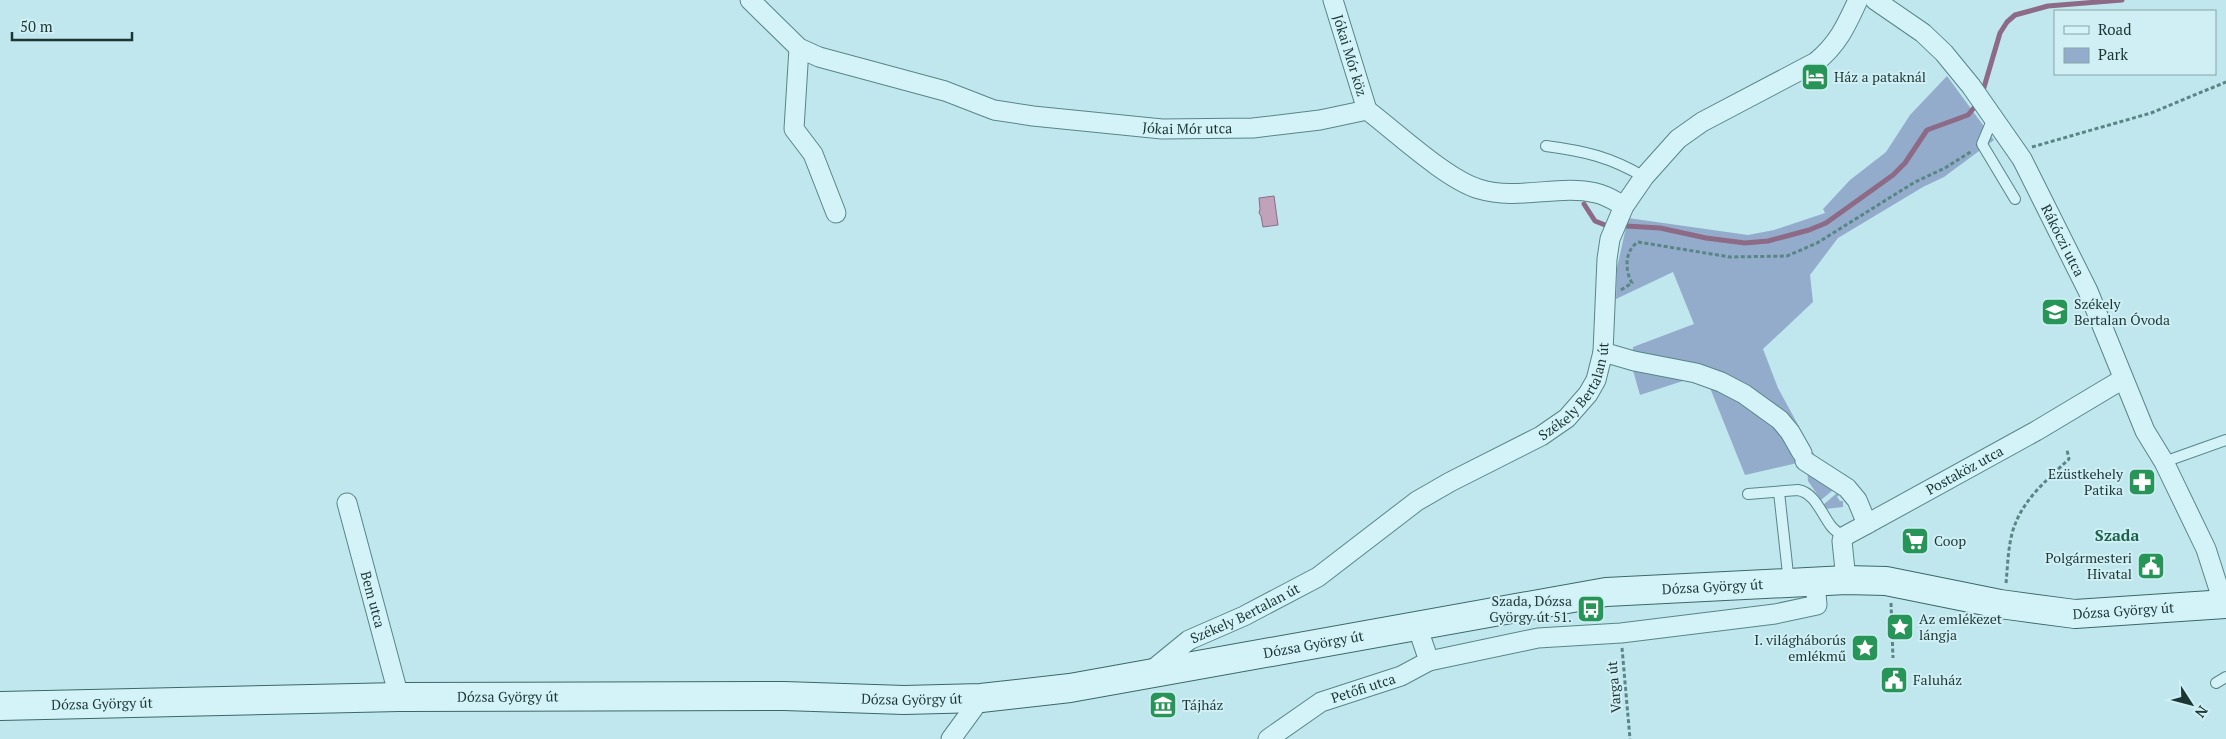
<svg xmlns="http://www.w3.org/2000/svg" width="2226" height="739" viewBox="0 0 2226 739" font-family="'PT Serif',serif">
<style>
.green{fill:#94accb}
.water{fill:#c0a3bb;stroke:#8d6a86}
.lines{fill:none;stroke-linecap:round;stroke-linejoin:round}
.stream{stroke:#8d6a86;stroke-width:5}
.lane-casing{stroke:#588685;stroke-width:12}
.street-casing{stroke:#588685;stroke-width:21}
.secondary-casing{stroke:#3b6866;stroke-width:30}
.path{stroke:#588685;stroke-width:3;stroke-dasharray:4 2.5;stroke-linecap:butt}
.lane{stroke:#d3f3f9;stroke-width:10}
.street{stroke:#d3f3f9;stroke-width:19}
.secondary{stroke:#d3f3f9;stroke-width:28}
.labels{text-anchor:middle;stroke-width:4;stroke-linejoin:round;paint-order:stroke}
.street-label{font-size:14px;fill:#1c3634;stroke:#cfeff5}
.poi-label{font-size:14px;fill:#1c3634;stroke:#cfeff5;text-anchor:start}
.quarter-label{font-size:16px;font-weight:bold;fill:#1c624a;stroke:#cfeff5}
</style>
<rect width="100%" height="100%" fill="#c0e7ee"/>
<g class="green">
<polygon points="1947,76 1994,140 1944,177 1923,187 1838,238 1810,275 1813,302 1763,349 1778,388 1815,456 1793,464 1745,475 1708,383 1695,377 1640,395 1632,367 1633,347 1694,324 1673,272 1616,299 1617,268 1628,218 1748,235 1774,230 1825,213 1823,209 1850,180 1886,152 1910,115"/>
<polygon points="1807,465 1833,490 1821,500 1808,481"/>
<polygon points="1837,493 1839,495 1837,497 1840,501 1843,501 1843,507 1825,509 1823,505"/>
</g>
<polygon class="water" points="1274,196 1278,225 1263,227 1261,216 1259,213 1260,209 1259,198"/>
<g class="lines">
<g class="stream">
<polyline points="1982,94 2000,33 2007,22 2015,15 2048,6 2122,0"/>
<polyline points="1584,204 1595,221 1605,225"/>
<polyline points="1626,226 1660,228 1706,238 1745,243 1768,241 1809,230 1826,223 1893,175 1905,163 1927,130 1968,115 1977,104"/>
</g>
<g class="lane-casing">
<g id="lane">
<polyline points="1993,118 1982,144 2015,199"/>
<path d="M1546,146C1584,151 1611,157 1644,177"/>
<polyline points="2164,462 2226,440"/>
<polyline points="1779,492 1789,583"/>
<path d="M1748,494L1798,490C1815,493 1821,513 1831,526C1834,530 1839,533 1843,537"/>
<polyline points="2216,683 2226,677"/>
</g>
</g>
<g class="street-casing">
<g id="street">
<path id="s1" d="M750,0L799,48L819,57L945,91L994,110L1033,116L1162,129L1253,128L1320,120L1367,110C1396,132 1446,179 1479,189C1518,201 1559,184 1596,193C1606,195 1615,201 1624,206"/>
<path id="s2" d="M1333,0L1367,110"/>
<path id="s3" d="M1875,0L1923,33L1944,53L1971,86L2022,159L2088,291L2145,431L2164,462L2206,549L2224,605"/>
<polyline points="799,48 794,129 813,154 836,213"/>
<polyline points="1603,352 1634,361 1696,373 1721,382 1744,394 1780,420 1790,432 1802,453"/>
<polyline points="1805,461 1847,488 1857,500 1867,524"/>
<path id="s4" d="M347,503L399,697"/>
<path id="s5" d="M1846,580L1842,541L1843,537L1867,524L2036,431L2123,379"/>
<polyline points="1429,661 1538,638 1621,633 1775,614 1817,605 1815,581"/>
<path id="s6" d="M1151,671L1189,640L1244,616L1318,577L1417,501L1450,482L1541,436L1567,418L1588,394L1596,380L1603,352L1607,259L1610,239L1624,206L1644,177L1678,139L1702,122L1816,62C1838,44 1846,26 1858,0"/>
<polyline points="951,739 981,698"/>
<path id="s7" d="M1268,739L1321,702L1401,676L1429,661L1417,626"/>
</g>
</g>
<g class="secondary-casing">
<g id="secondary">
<path id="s8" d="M0,706L399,697L784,696L904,700L981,698L1070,688L1606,592L1846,580L1886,581L2000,604L2075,614L2226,604"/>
</g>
</g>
<g class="path">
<polyline points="2032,147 2151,113 2226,82"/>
<path d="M1621,290L1632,283C1625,271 1624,251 1638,242L1730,257L1787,256L1817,243L1915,182L1945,168L1972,151"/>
<path d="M2006,583C2008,563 2008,540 2016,522C2026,497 2050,477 2069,459L2067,450"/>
<polyline points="1891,603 1893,658"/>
<polyline points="1622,648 1630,739"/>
</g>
<use href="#lane" class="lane"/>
<use href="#street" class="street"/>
<use href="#secondary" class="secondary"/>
</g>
<defs>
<g id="hotel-square" transform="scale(1.4375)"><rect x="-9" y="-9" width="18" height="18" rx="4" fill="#289558" stroke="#cfeff5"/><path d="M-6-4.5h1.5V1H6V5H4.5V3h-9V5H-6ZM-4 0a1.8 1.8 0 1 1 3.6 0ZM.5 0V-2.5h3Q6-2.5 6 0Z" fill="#fff"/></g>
<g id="school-square" transform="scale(1.4375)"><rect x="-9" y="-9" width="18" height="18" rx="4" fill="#289558" stroke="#cfeff5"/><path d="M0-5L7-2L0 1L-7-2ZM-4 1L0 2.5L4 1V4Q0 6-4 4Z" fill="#fff"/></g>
<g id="pharmacy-square" transform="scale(1.4375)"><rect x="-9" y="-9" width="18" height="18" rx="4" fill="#289558" stroke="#cfeff5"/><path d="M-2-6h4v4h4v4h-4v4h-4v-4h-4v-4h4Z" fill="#fff"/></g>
<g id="supermarket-square" transform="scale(1.4375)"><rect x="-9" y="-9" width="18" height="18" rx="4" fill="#289558" stroke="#cfeff5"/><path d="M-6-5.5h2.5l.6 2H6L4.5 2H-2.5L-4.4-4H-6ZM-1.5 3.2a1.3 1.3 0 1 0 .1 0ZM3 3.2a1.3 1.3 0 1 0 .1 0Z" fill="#fff"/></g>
<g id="civic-square" transform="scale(1.4375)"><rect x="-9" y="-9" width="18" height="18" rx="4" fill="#289558" stroke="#cfeff5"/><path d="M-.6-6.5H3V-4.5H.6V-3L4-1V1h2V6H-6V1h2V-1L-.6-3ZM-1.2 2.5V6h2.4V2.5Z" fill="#fff"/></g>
<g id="bus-square" transform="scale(1.4375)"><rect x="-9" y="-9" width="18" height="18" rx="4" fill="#289558" stroke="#cfeff5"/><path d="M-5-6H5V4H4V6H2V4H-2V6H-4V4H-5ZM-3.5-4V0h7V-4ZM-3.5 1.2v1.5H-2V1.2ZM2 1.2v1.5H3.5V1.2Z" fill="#fff"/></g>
<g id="sight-square" transform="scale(1.4375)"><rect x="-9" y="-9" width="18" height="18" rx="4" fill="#289558" stroke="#cfeff5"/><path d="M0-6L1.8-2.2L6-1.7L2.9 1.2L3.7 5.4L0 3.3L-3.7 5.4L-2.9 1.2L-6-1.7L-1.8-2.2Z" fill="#fff"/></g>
<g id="museum-square" transform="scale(1.4375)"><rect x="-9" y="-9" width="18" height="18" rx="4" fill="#289558" stroke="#cfeff5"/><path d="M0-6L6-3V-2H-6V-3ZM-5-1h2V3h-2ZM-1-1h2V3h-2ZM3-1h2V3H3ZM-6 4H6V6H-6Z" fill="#fff"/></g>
</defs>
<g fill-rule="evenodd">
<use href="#hotel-square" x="1815" y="77"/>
<use href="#school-square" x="2055" y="312"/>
<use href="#pharmacy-square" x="2142" y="482"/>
<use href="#supermarket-square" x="1915" y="541"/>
<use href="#civic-square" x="2151" y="566"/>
<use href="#bus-square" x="1591" y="609"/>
<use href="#sight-square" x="1900" y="627"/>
<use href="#sight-square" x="1865" y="648"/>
<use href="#civic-square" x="1894" y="680"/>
<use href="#museum-square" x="1163" y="705"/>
</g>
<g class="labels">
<g class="street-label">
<text dy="5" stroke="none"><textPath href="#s2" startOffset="58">Jókai Mór köz</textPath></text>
<text dy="5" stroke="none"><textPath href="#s1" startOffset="468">Jókai Mór utca</textPath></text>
<text dy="5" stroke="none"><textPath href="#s3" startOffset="310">Rákóczi utca</textPath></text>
<text dy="5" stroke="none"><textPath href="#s6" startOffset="516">Székely Bertalan út</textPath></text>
<text dy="5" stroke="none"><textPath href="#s5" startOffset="182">Postaköz utca</textPath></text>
<text dy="5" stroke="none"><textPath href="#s8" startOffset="1722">Dózsa György út</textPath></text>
<text dy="5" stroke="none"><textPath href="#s4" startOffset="100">Bem utca</textPath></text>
<text dy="5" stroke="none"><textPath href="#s8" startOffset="2136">Dózsa György út</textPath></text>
<text dy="5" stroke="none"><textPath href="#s6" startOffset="111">Székely Bertalan út</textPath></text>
<text dy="5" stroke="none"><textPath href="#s8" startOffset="1318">Dózsa György út</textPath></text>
<text transform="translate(1614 687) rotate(-95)" y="5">Varga út</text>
<text dy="5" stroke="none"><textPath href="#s7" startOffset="109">Petőfi utca</textPath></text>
<text dy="5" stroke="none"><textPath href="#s8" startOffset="508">Dózsa György út</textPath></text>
<text dy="5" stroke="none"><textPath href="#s8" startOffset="912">Dózsa György út</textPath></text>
<text dy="5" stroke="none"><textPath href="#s8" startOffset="102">Dózsa György út</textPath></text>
</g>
<g class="poi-label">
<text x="1834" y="82">Ház a pataknál</text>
<text x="2074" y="309">Székely<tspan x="2074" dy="16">Bertalan Óvoda</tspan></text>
<text x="2123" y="479" text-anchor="end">Ezüstkehely<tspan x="2123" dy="16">Patika</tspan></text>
<text x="1934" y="546">Coop</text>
<text x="2132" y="563" text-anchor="end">Polgármesteri<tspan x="2132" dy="16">Hivatal</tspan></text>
<text x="1572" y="606" text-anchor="end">Szada, Dózsa<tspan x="1572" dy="16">György út 51.</tspan></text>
<text x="1919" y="624">Az emlékezet<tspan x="1919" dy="16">lángja</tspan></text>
<text x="1846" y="645" text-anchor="end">I. világháborús<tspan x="1846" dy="16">emlékmű</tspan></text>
<text x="1913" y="685">Faluház</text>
<text x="1182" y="710">Tájház</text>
</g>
<g class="quarter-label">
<text x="2117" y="541">Szada</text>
</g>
</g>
<rect x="2054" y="10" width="162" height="65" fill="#cfeff5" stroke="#87a5a8"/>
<rect x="2064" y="26" width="25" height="8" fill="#d3f3f9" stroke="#87a5a8"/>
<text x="2098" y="35" font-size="15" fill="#1c3634">Road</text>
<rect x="2064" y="48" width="25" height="15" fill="#94accb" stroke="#87a5a8"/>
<text x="2098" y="60" font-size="15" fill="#1c3634">Park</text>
<g transform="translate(2191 704) rotate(126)" stroke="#cfeff5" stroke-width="4" paint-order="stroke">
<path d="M0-4L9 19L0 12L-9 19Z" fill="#1c3634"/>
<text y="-8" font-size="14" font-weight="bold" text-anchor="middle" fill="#1c3634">N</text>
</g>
<path d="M12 32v8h120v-8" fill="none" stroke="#1c3634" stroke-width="2.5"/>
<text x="20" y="32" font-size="15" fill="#1c3634" stroke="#cfeff5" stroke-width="4" paint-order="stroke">50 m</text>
</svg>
